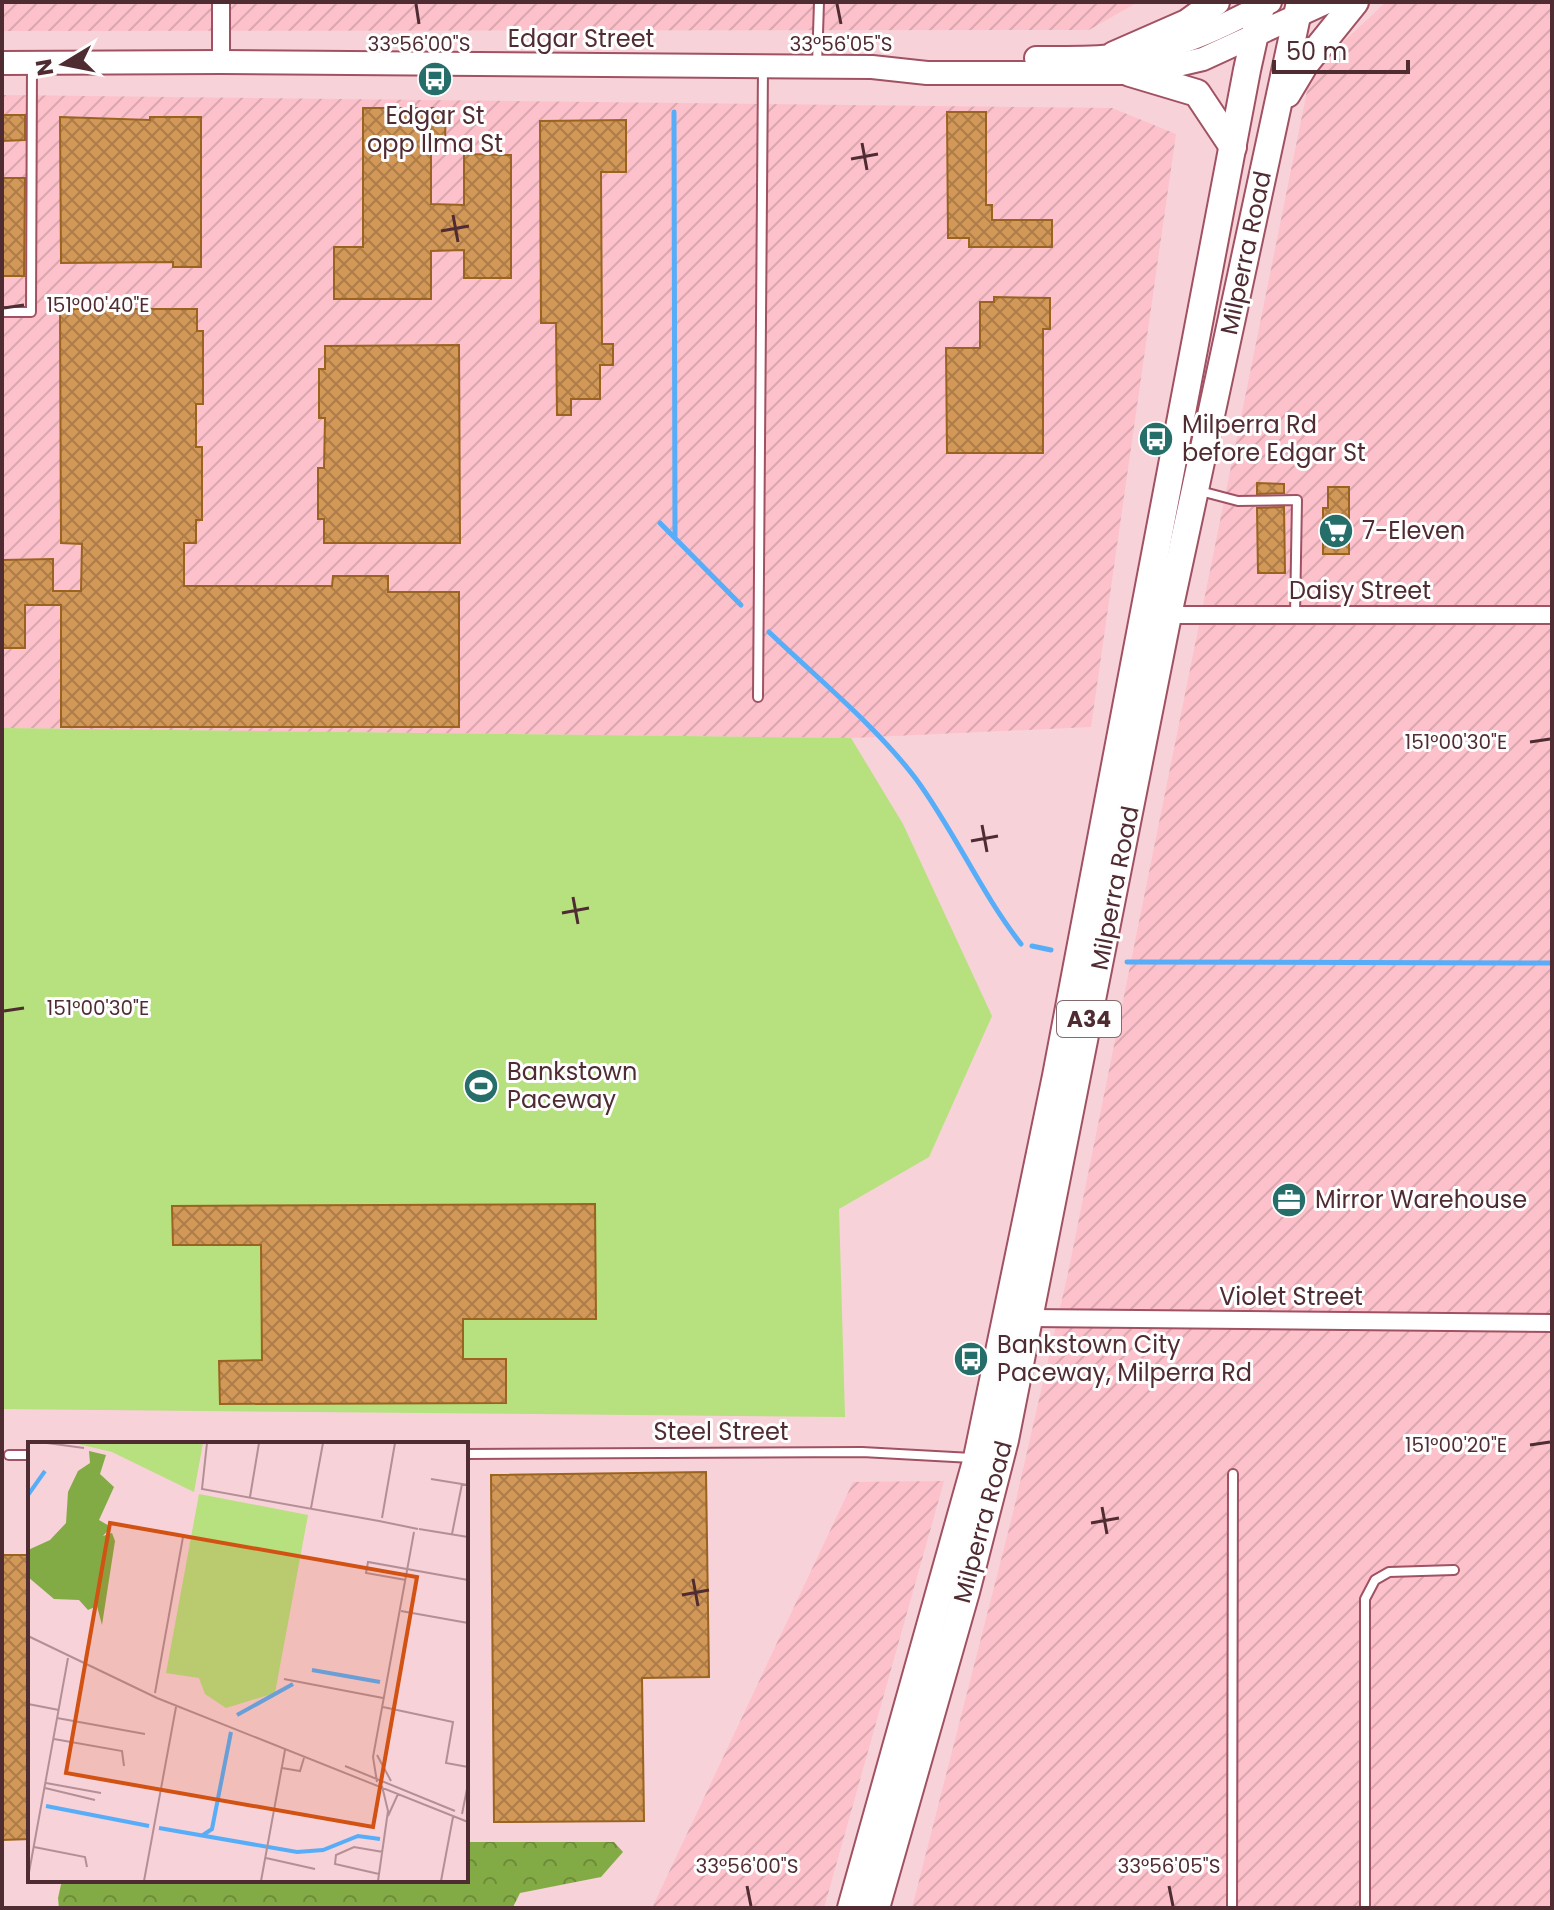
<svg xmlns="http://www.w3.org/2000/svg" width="1554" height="1910" viewBox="0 0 1554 1910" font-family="Poppins,sans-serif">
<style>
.industrial{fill:url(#industrial-furrows)}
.forest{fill:url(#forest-crowns)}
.garden{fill:#b7e07e}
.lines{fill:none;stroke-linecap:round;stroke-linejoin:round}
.stream{stroke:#57adf8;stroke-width:5}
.building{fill:url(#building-cross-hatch);stroke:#9a6420;stroke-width:2}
.service-casing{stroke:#a05162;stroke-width:12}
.minor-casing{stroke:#a05162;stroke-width:20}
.secondary-casing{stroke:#a05162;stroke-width:26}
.trunk-casing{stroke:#a05162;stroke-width:30}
.service{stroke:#fff;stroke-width:8}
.minor{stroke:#fff;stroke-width:16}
.secondary{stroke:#fff;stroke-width:22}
.trunk{stroke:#fff;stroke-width:26}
.ticks{fill:none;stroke:#4f2b32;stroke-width:3}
.labels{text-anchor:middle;stroke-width:6;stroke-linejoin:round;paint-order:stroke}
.shield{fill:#fefefe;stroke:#846a6f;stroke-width:2}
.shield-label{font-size:22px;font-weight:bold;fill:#4f2b32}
.street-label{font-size:24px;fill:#4f2b32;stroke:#fefefe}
.poi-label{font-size:24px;fill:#4f2b32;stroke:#fefefe;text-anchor:start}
.inset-river{fill:none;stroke:#57adf8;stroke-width:4}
.inset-road{fill:none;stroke:#b48f96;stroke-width:2}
.view{fill:#d15212;fill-opacity:0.15;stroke:#d15212;stroke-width:4}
.inset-edge{fill:none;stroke:#4f2b32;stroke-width:4}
.ticks-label{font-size:20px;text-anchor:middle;fill:#4f2b32;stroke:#fefefe;stroke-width:6;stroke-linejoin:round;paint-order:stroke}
</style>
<defs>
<pattern id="industrial-furrows" width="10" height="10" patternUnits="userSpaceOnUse" patternTransform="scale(2)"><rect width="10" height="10" fill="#fdc1cb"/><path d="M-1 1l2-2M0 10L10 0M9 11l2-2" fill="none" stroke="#dba6af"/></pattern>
<pattern id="forest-crowns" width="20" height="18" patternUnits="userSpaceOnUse" patternTransform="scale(2)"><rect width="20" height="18" fill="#83ab45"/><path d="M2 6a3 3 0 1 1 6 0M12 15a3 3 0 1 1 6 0" fill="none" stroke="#6e8b3a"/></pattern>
<pattern id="building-cross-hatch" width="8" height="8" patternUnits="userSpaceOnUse" patternTransform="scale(2)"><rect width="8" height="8" fill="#d29858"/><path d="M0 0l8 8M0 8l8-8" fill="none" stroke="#ad7c49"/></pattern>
</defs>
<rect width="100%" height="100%" fill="#f7d2d8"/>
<g class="industrial">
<polygon points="2,2 1138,2 1089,30 2,31"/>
<polygon points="1386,2 1552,2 1552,1908 912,1908 1013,1513 1068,1273 1308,86 1327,57"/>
<polygon points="2,95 1112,108 1176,134 1091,727 851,738 2,728"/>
<polygon points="944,1481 824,1908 652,1908 853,1482"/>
</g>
<polygon class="forest" points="466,1842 614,1842 623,1852 601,1877 520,1893 513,1907 515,1908 59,1908 58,1898 62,1880 466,1880"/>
<polygon class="garden" points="2,728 851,738 903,824 992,1016 929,1157 839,1209 845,1417 2,1409"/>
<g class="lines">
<g class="stream">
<polyline points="674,112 675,536"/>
<polyline points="660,523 741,605"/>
<path d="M769,632C817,678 876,726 916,779C955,832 981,893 1021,944"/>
<polyline points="1032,946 1051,950"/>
<polyline points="1127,962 1552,963"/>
</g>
</g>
<g class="building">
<polygon points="363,108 446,108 445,140 431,139 431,204 464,205 464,154 511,155 511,278 464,278 464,250 431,251 431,299 334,299 334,247 363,247"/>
<polygon points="947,112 986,112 986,205 992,205 992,220 1052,220 1052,247 969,247 969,238 948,238"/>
<polygon points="2,115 25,115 25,140 2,141"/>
<polygon points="60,117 150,120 150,117 201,117 201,267 173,267 173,262 61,263"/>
<polygon points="626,120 626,172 601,172 602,344 613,344 613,365 600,365 600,399 571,399 571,415 557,415 556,323 541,323 540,121"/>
<polygon points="2,178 25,178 24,276 2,276"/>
<polygon points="994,297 1050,298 1050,329 1043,329 1043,453 947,453 946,348 980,348 980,302 994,302"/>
<polygon points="60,309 197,309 197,331 203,331 203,404 196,404 196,447 202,447 202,520 196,520 196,543 184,543 184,586 332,586 333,576 388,576 388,592 459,592 459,727 61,727 61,605 25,605 25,648 2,648 2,560 53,559 53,591 81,591 82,544 61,543"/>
<polygon points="459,345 460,543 324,543 324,519 318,519 318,468 324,468 325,418 319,418 319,369 325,369 325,346"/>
<polygon points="1257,483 1284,484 1284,493 1257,494"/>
<polygon points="1328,487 1349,487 1349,554 1323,554 1323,508 1328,508"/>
<polygon points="1284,507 1285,573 1258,573 1257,508"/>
<polygon points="595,1204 596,1319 463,1319 463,1359 506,1359 506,1403 220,1404 219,1361 262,1360 261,1245 173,1245 172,1206"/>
<polygon points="706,1472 709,1677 642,1678 644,1821 494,1822 491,1475"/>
<polygon points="2,1555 30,1555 30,1839 2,1840"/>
</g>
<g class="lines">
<g class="service-casing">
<g id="service">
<polyline points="817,65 819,2"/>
<polyline points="2,312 31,312 32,66"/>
<polyline points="1200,491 1238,501 1297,500 1295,615"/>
<polyline points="758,697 763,67"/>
<polyline points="466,1454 862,1452 972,1458"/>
<polyline points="9,1455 30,1455"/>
<polyline points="1232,1908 1233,1474"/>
<polyline points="1365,1908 1365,1599 1375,1580 1389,1572 1454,1570"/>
</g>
</g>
<g class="minor-casing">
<g id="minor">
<polyline points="221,2 221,62"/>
<polyline points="1168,615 1552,615"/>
<polyline points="1030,1318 1552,1323"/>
</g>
</g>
<g class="secondary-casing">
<g id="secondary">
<path d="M1036,58C1081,58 1130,59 1173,45C1207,35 1238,18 1270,2"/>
<polyline points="2,63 221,62 872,67 927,73 1130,73 1156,70 1203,59 1327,2"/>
</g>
</g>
<g class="trunk-casing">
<g id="trunk">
<polyline points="1114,55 1187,23 1216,2"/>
<polyline points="1130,73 1197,93 1233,147"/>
<polyline points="1287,94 1305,64 1355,2"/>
<polyline points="851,1908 977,1458 1056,1076 1247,70 1262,2"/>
<polyline points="876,1908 966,1592 1005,1440 1168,615 1300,2"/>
</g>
</g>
<use href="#service" class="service"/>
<use href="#minor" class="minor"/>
<use href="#secondary" class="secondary"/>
<use href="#trunk" class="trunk"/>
</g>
<path class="ticks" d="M416,4L419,24M837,4L841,24M862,143L867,170M851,159L878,154M453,215L458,242M441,231L469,226M4,308L24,305M1530,742L1550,739M982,825L987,852M971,841L998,836M573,897L578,924M562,913L589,908M4,1011L24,1008M1530,1445L1550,1442M1102,1507L1107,1534M1091,1523L1119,1518M693,1579L698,1606M682,1595L709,1590M747,1886L751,1906M1169,1886L1173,1906"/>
<defs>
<g id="bus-disc" transform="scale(1.8)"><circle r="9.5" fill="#256e69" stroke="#fefefe"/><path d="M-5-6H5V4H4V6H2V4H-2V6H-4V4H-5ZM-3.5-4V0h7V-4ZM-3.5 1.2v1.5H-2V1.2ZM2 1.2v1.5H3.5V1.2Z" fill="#fff"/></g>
<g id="supermarket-disc" transform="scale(1.8)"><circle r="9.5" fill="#256e69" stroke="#fefefe"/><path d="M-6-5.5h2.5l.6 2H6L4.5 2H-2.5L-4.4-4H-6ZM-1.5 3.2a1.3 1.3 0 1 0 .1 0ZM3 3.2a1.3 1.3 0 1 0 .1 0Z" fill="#fff"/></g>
<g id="stadium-disc" transform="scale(1.8)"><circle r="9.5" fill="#256e69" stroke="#fefefe"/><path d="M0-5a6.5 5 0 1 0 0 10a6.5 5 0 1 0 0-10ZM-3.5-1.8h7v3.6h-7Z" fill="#fff"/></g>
<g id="office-disc" transform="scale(1.8)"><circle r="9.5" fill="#256e69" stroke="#fefefe"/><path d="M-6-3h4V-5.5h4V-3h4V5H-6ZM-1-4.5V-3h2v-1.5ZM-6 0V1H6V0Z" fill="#fff"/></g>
</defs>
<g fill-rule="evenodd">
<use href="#bus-disc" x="435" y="79"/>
<use href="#bus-disc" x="1156" y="439"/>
<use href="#supermarket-disc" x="1336" y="531"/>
<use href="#stadium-disc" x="481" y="1086"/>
<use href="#office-disc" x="1289" y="1200"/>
<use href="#bus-disc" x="971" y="1359"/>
</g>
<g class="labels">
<rect class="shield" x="1057" y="1001" width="64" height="36" rx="6"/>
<g class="shield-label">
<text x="1089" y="1027">A34</text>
</g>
<g class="street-label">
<text x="581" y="47">Edgar Street</text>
<text transform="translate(1246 253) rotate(-78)" y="8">Milperra Road</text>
<text x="1360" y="599">Daisy Street</text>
<text transform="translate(1115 888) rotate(-79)" y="8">Milperra Road</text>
<text x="1291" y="1305">Violet Street</text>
<text x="721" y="1440">Steel Street</text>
<text transform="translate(983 1522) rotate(-75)" y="8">Milperra Road</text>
</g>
<g class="poi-label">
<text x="435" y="124" text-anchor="middle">Edgar St<tspan x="435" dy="28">opp Ilma St</tspan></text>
<text x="1182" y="433">Milperra Rd<tspan x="1182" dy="28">before Edgar St</tspan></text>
<text x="1362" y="539">7-Eleven</text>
<text x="507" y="1080">Bankstown<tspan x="507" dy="28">Paceway</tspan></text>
<text x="1315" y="1208">Mirror Warehouse</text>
<text x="997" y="1353">Bankstown City<tspan x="997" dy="28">Paceway, Milperra Rd</tspan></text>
</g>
</g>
<g transform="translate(28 1442)">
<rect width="440" height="440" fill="#f7d2d8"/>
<path d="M46,1H175L166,50L84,10Z" fill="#b7e07e"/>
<path d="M61,9L78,13L72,32L86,45L71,78L83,85L75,94L84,91L87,99L74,183L69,164L60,168L51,158L26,157L0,135V108L22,98L38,81L40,50L50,29L62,21Z" fill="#83ab45"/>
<path d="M171,52L280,73L247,251L198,266L177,252L171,236L138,231Z" fill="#b7e07e"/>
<path class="inset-river" d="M0,53L17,29M284,228L352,240M209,273L265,242M18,364L121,384M131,386L269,410L295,408L330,394L352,397M175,393L184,387L203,290"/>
<path class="inset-road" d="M19,1L56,6M179,1L174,47L351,79M403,37L440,43M222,55L231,1M283,66L295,1M354,76L367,1M351,79L390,87M391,87L440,95M424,92L434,42M378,138L338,131L340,120L440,138M373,169L440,181M0,194L129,256L440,380M256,237L355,256M127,251L155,95M0,262L31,268M355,265L425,280L418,321L440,325M29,276L117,292M26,297L94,309L96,324M349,313L363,339M317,324L427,369M254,326L272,329L276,316M349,340L345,315L386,90M18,341L73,351M17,346L67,358M434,372L440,342M360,374L370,352M6,405L57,415L59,425M238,416L287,427M351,432L307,422L308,413L326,405L355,410M0,436L40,216M116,439L148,265M233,439L257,308M350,439L360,369L354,344M413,439L425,375"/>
<path class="view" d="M82,81L389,135L345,385L38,331Z"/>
<rect width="440" height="440" class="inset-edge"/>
</g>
<g class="ticks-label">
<text x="419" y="51">33°56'00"S</text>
<text x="841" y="51">33°56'05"S</text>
<text x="98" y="312">151°00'40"E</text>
<text x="1456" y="749">151°00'30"E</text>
<text x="98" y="1015">151°00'30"E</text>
<text x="1456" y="1452">151°00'20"E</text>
<text x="747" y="1873">33°56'00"S</text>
<text x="1169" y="1873">33°56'05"S</text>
</g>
<rect width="1554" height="1910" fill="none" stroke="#4f2b32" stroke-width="8"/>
<g transform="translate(64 64) rotate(260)" stroke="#fefefe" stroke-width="6" paint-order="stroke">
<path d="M0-6L14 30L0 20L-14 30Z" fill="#4f2b32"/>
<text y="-12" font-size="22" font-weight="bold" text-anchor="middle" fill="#4f2b32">N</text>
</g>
<path d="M1274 60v12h134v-12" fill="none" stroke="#4f2b32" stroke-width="4"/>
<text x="1286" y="60" font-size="24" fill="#4f2b32" stroke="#fefefe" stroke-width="6" paint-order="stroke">50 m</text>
</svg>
